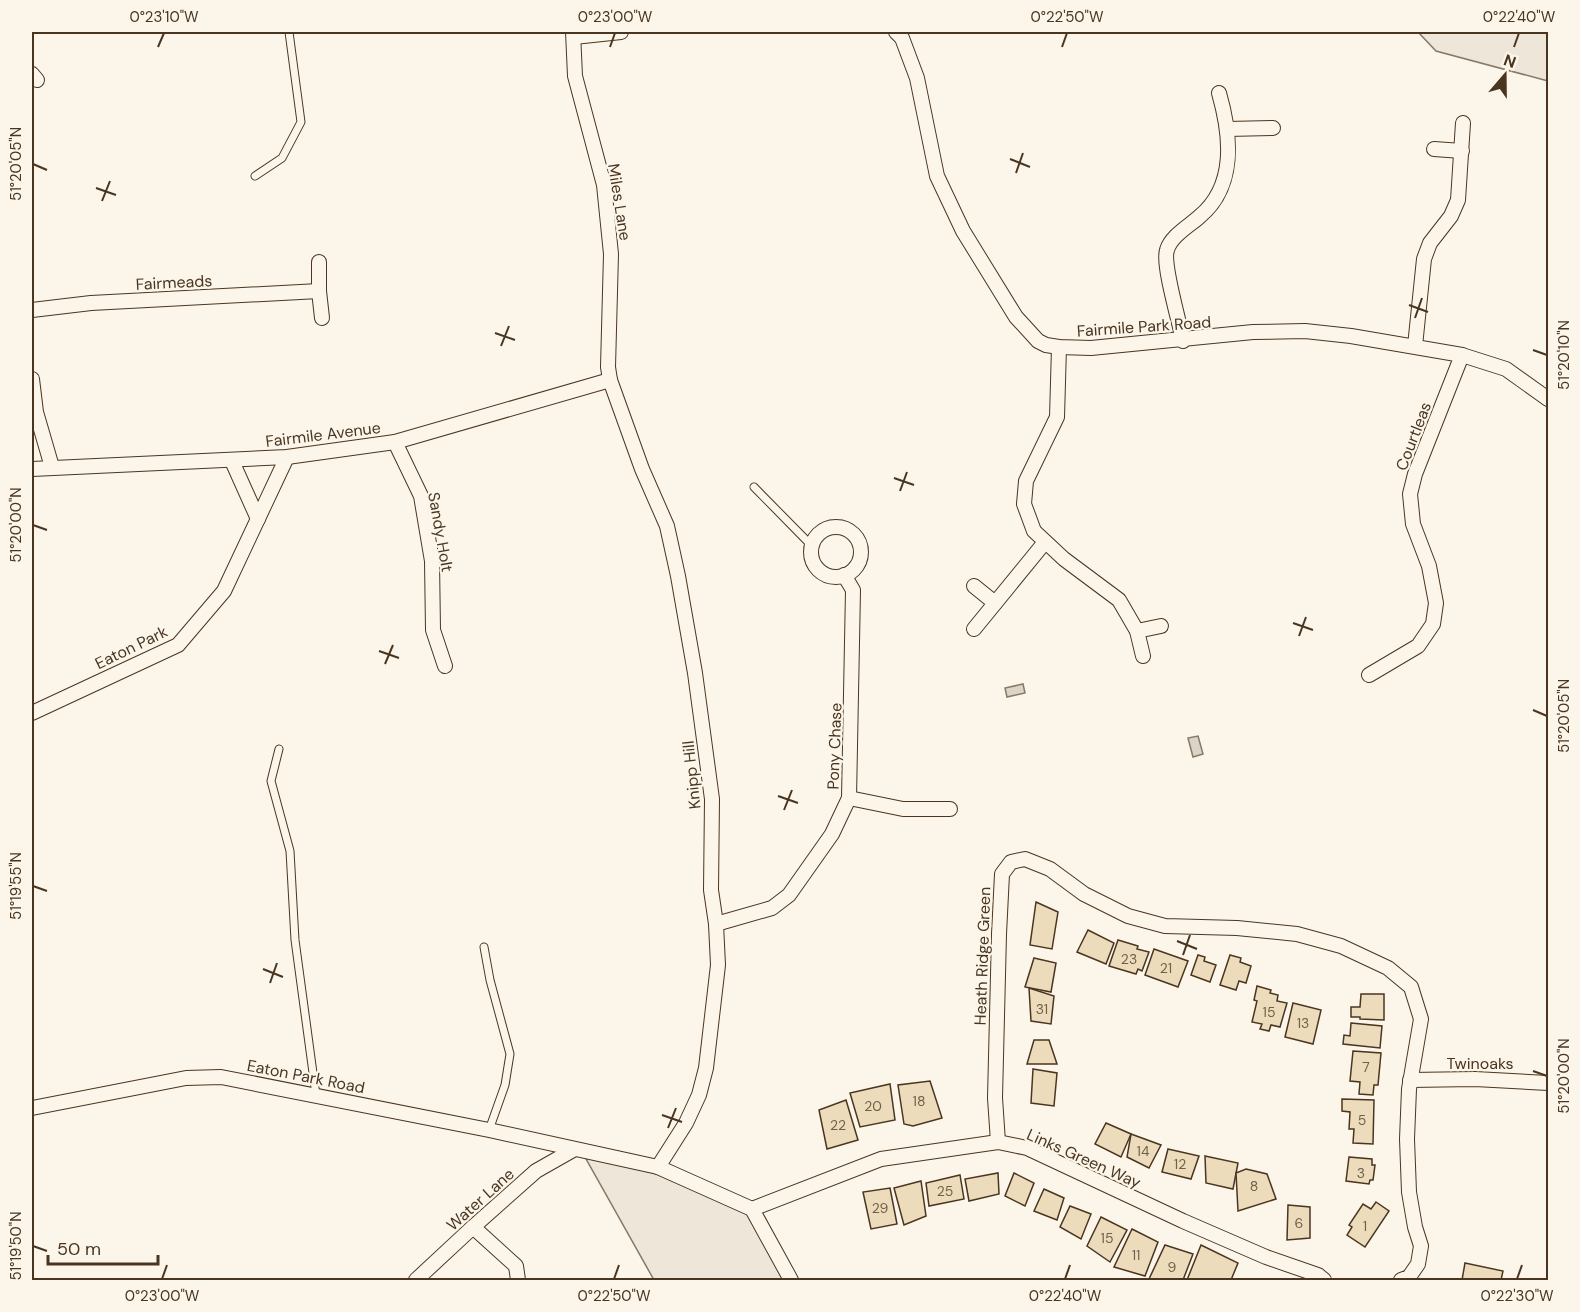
<svg xmlns="http://www.w3.org/2000/svg" width="1580" height="1312" viewBox="0 0 1580 1312" font-family="'DM Sans',sans-serif">
<style>
.green{fill:#ede6d9;stroke:#887966;stroke-width:1.5}
.water{fill:#dcd4c6;stroke:#887966;stroke-width:1.5}
.building{fill:#ecdcbc;stroke:#4a3520;stroke-width:1.5}
.lines{fill:none;stroke-linecap:round;stroke-linejoin:round}
.lane-casing{stroke:#4a3520;stroke-width:9}
.street-casing{stroke:#4a3520;stroke-width:16}
.lane{stroke:#fbf6e9;stroke-width:7}
.street{stroke:#fbf6e9;stroke-width:14}
.ticks{fill:none;stroke:#4a3520;stroke-width:2}
.labels{text-anchor:middle;stroke-width:4.5;stroke-linejoin:round;paint-order:stroke}
.number-label{font-size:14px;fill:#725f47}
.street-label{font-size:16px;fill:#4a3520;stroke:#fbf6e9}
.neatline{fill:none;stroke:#4a3520;stroke-width:2}
.ticks-label{font-size:15px;text-anchor:middle;fill:#4a3520}
</style>
<rect width="100%" height="100%" fill="#fbf6e9"/>
<g class="green">
<polygon points="1418,32 1548,32 1548,81 1436,51"/>
<polygon points="585,1157 654,1173 750,1214 786,1280 654,1280"/>
</g>
<g class="water">
<polygon points="1023,684 1025,693 1007,697 1005,688"/>
<polygon points="1198,736 1203,754 1193,757 1188,738"/>
</g>
<g class="building">
<polygon points="1036,902 1058,912 1052,949 1030,945"/>
<polygon points="1088,930 1114,943 1106,964 1077,952"/>
<polygon points="1118,940 1138,946 1137,949 1149,952 1142,971 1138,969 1136,974 1109,966"/>
<polygon points="1154,949 1188,961 1178,987 1145,975"/>
<polygon points="1198,955 1205,957 1204,961 1216,965 1210,982 1191,975"/>
<polygon points="1230,955 1241,958 1240,962 1251,966 1246,983 1239,981 1236,990 1220,985"/>
<polygon points="1034,958 1056,963 1051,992 1025,987"/>
<polygon points="1257,986 1271,990 1270,993 1278,995 1277,1001 1287,1003 1280,1027 1271,1025 1269,1031 1260,1029 1262,1024 1252,1022 1257,1001 1254,1000"/>
<polygon points="1029,988 1054,996 1051,1024 1031,1021"/>
<polygon points="1361,994 1384,994 1384,1020 1360,1019 1360,1017 1351,1017 1351,1007 1360,1007"/>
<polygon points="1293,1003 1321,1010 1313,1044 1285,1037"/>
<polygon points="1351,1023 1382,1026 1380,1048 1343,1044 1344,1035 1350,1036"/>
<polygon points="1034,1040 1049,1040 1057,1064 1027,1064"/>
<polygon points="1353,1051 1381,1053 1378,1085 1374,1085 1373,1095 1359,1094 1360,1082 1350,1081"/>
<polygon points="1033,1069 1057,1073 1054,1106 1031,1103"/>
<polygon points="930,1081 942,1118 913,1126 904,1124 898,1085"/>
<polygon points="890,1084 895,1120 860,1127 850,1093"/>
<polygon points="1342,1099 1374,1100 1373,1144 1353,1143 1354,1129 1349,1129 1350,1112 1342,1111"/>
<polygon points="846,1100 858,1140 827,1149 819,1110"/>
<polygon points="1106,1123 1131,1134 1121,1157 1095,1144"/>
<polygon points="1131,1134 1161,1145 1149,1168 1127,1157"/>
<polygon points="1168,1149 1199,1156 1191,1179 1162,1172"/>
<polygon points="1205,1156 1238,1163 1233,1189 1206,1183"/>
<polygon points="1349,1157 1372,1159 1372,1165 1375,1165 1373,1180 1370,1180 1369,1184 1346,1181"/>
<polygon points="1246,1169 1267,1174 1276,1199 1238,1211 1236,1173"/>
<polygon points="998,1173 999,1194 969,1201 965,1179"/>
<polygon points="1014,1173 1034,1183 1025,1206 1005,1196"/>
<polygon points="960,1175 964,1199 929,1206 926,1183"/>
<polygon points="921,1181 926,1216 904,1225 894,1188"/>
<polygon points="890,1188 897,1224 871,1229 863,1192"/>
<polygon points="1044,1189 1064,1198 1057,1220 1034,1211"/>
<polygon points="1376,1202 1389,1211 1365,1247 1347,1235 1352,1227 1349,1225 1363,1204 1371,1209"/>
<polygon points="1288,1205 1310,1207 1310,1238 1287,1240"/>
<polygon points="1070,1206 1091,1214 1081,1239 1060,1227"/>
<polygon points="1101,1217 1127,1230 1110,1262 1087,1246"/>
<polygon points="1132,1229 1158,1242 1145,1276 1114,1267"/>
<polygon points="1165,1245 1193,1254 1183,1280 1149,1279"/>
<polygon points="1201,1245 1238,1263 1231,1280 1187,1280"/>
<polygon points="1465,1263 1503,1271 1501,1280 1462,1280"/>
</g>
<g class="lines">
<g class="lane-casing">
<g id="lane">
<polyline points="255,176 282,158 301,122 289,32"/>
<polyline points="754,487 812,546"/>
<polyline points="279,749 271,781 290,851 295,940 316,1095"/>
<polyline points="484,947 490,980 510,1054 505,1085 489,1130"/>
</g>
</g>
<g class="street-casing">
<g id="street">
<polyline points="573,32 575,76 604,185 611,254 608,367 610,380 642,469 667,526 678,576 695,673 712,799 711,890 716,924 718,965 706,1068 699,1095 686,1123 658,1167"/>
<polyline points="896,32 902,38 917,78 937,176 963,231 1016,317 1038,341 1046,345 1059,347 1091,348 1253,332 1305,331 1351,336 1462,355 1506,369 1548,399"/>
<polyline points="574,37 621,32"/>
<polyline points="32,74 37,80"/>
<polyline points="1227,129 1273,128"/>
<polyline points="1434,149 1462,151"/>
<polyline points="319,262 319,291 322,318"/>
<polyline points="32,310 91,303 319,291"/>
<path d="M1183,341C1180,323 1162,264 1167,250C1171,236 1189,226 1199,217C1237,186 1231,135 1219,93"/>
<polyline points="1415,346 1424,259 1430,243 1451,216 1458,200 1463,123"/>
<polyline points="1059,347 1057,417 1026,481 1024,504 1034,531 1064,559 1119,600 1137,631 1143,656"/>
<polyline points="32,379 36,412 52,467"/>
<polyline points="395,442 421,496 432,561 433,630 445,666"/>
<polyline points="232,461 258,519"/>
<polyline points="32,469 287,457 395,442 610,380"/>
<circle cx="836" cy="552" r="25"/>
<polyline points="974,586 995,603"/>
<polyline points="974,629 1045,542"/>
<polyline points="1137,631 1161,626"/>
<polyline points="1369,675 1418,646 1433,624 1436,603 1429,566 1413,524 1410,494 1415,474 1462,355"/>
<polyline points="32,713 178,645 224,591 287,457"/>
<polyline points="849,798 903,809 950,809"/>
<polyline points="716,924 772,908 789,895 832,834 849,798 853,590 844,575"/>
<polyline points="1410,1080 1475,1079 1548,1083"/>
<polyline points="32,1108 186,1078 221,1077 489,1130 658,1167 752,1209 791,1280"/>
<polyline points="998,1142 995,1098 999,934 1002,874 1011,862 1025,859 1050,869 1084,894 1128,916 1165,926 1237,928 1297,934 1341,946 1388,968 1411,987 1421,1019 1409,1089 1407,1139 1409,1192 1415,1227 1421,1246 1418,1264 1409,1277 1401,1280"/>
<polyline points="752,1209 881,1159 998,1142 1027,1148 1183,1221 1266,1257 1318,1275 1324,1280"/>
<polyline points="473,1227 516,1266 518,1280"/>
<polyline points="416,1280 473,1227 536,1171 573,1150"/>
</g>
</g>
<use href="#lane" class="lane"/>
<use href="#street" class="street"/>
</g>
<path class="ticks" d="M158,47L164,33M610,47L615,33M1062,47L1067,33M1514,47L1519,33M1010,159L1030,167M33,164L47,170M1016,173L1023,153M96,188L116,195M102,201L110,181M1409,305L1428,312M1415,318L1422,298M495,333L515,340M501,346L509,326M1533,350L1547,355M894,478L914,485M900,491L907,472M33,525L47,530M1293,623L1313,630M1299,636L1306,617M379,651L399,658M385,664L393,645M1533,710L1547,716M778,796L798,803M784,810L792,790M33,886L47,891M1177,941L1197,949M1183,955L1190,935M263,969L283,977M270,983L277,963M1533,1071L1547,1076M662,1115L682,1122M668,1128L676,1108M33,1246L47,1251M162,1279L167,1265M614,1279L619,1265M1065,1279L1070,1265M1517,1279L1522,1265"/>
<g class="labels">
<g class="number-label">
<text x="1129" y="964">23</text>
<text x="1166" y="973">21</text>
<text x="1042" y="1014">31</text>
<text x="1269" y="1017">15</text>
<text x="1303" y="1028">13</text>
<text x="1366" y="1072">7</text>
<text x="919" y="1106">18</text>
<text x="873" y="1111">20</text>
<text x="1362" y="1125">5</text>
<text x="838" y="1130">22</text>
<text x="1143" y="1156">14</text>
<text x="1180" y="1169">12</text>
<text x="1361" y="1178">3</text>
<text x="1254" y="1191">8</text>
<text x="945" y="1196">25</text>
<text x="880" y="1213">29</text>
<text x="1299" y="1228">6</text>
<text x="1365" y="1231">1</text>
<text x="1107" y="1243">15</text>
<text x="1136" y="1260">11</text>
<text x="1172" y="1272">9</text>
</g>
<g class="street-label">
<text transform="translate(620 202) rotate(81)" y="6">Miles Lane</text>
<text transform="translate(174 282) rotate(-3)" y="6">Fairmeads</text>
<text transform="translate(1144 326) rotate(-4)" y="6">Fairmile Park Road</text>
<text transform="translate(323 434) rotate(-7)" y="6">Fairmile Avenue</text>
<text transform="translate(1413 436) rotate(-69)" y="6">Courtleas</text>
<text transform="translate(441 532) rotate(80)" y="6">Sandy Holt</text>
<text transform="translate(131 647) rotate(-26)" y="6">Eaton Park</text>
<text transform="translate(834 746) rotate(-88)" y="6">Pony Chase</text>
<text transform="translate(691 775) rotate(-96)" y="6">Knipp Hill</text>
<text transform="translate(982 956) rotate(-88)" y="6">Heath Ridge Green</text>
<text x="1480" y="1069">Twinoaks</text>
<text transform="translate(306 1076) rotate(11)" y="6">Eaton Park Road</text>
<text transform="translate(1084 1158) rotate(24)" y="6">Links Green Way</text>
<text transform="translate(480 1199) rotate(-42)" y="6">Water Lane</text>
</g>
</g>
<rect width="1580" height="1312" fill="none" stroke="#fbf6e9" stroke-width="66"/>
<g transform="translate(1505 75) rotate(20)" stroke="#fbf6e9" stroke-width="4.5" paint-order="stroke">
<path d="M0-4.5L10 22L0 15L-10 22Z" fill="#4a3520"/>
<text y="-9" font-size="16" font-weight="bold" text-anchor="middle" fill="#4a3520">N</text>
</g>
<path d="M48 1255v9h110v-9" fill="none" stroke="#4a3520" stroke-width="3"/>
<text x="57" y="1255" font-size="18" fill="#4a3520" stroke="#fbf6e9" stroke-width="4.5" paint-order="stroke">50 m</text>
<rect x="33" y="33" width="1514" height="1246" class="neatline"/>
<g class="ticks-label">
<text x="164" y="22">0°23'10"W</text>
<text x="615" y="22">0°23'00"W</text>
<text x="1067" y="22">0°22'50"W</text>
<text x="1519" y="22">0°22'40"W</text>
<text transform="translate(16 164) rotate(-90)" y="5">51°20'05"N</text>
<text transform="translate(1564 355) rotate(-90)" y="5">51°20'10"N</text>
<text transform="translate(16 525) rotate(-90)" y="5">51°20'00"N</text>
<text transform="translate(1564 716) rotate(-90)" y="5">51°20'05"N</text>
<text transform="translate(16 886) rotate(-90)" y="5">51°19'55"N</text>
<text transform="translate(1564 1076) rotate(-90)" y="5">51°20'00"N</text>
<text transform="translate(16 1246) rotate(-90)" y="5">51°19'50"N</text>
<text x="162" y="1301">0°23'00"W</text>
<text x="614" y="1301">0°22'50"W</text>
<text x="1065" y="1301">0°22'40"W</text>
<text x="1517" y="1301">0°22'30"W</text>
</g>
</svg>
